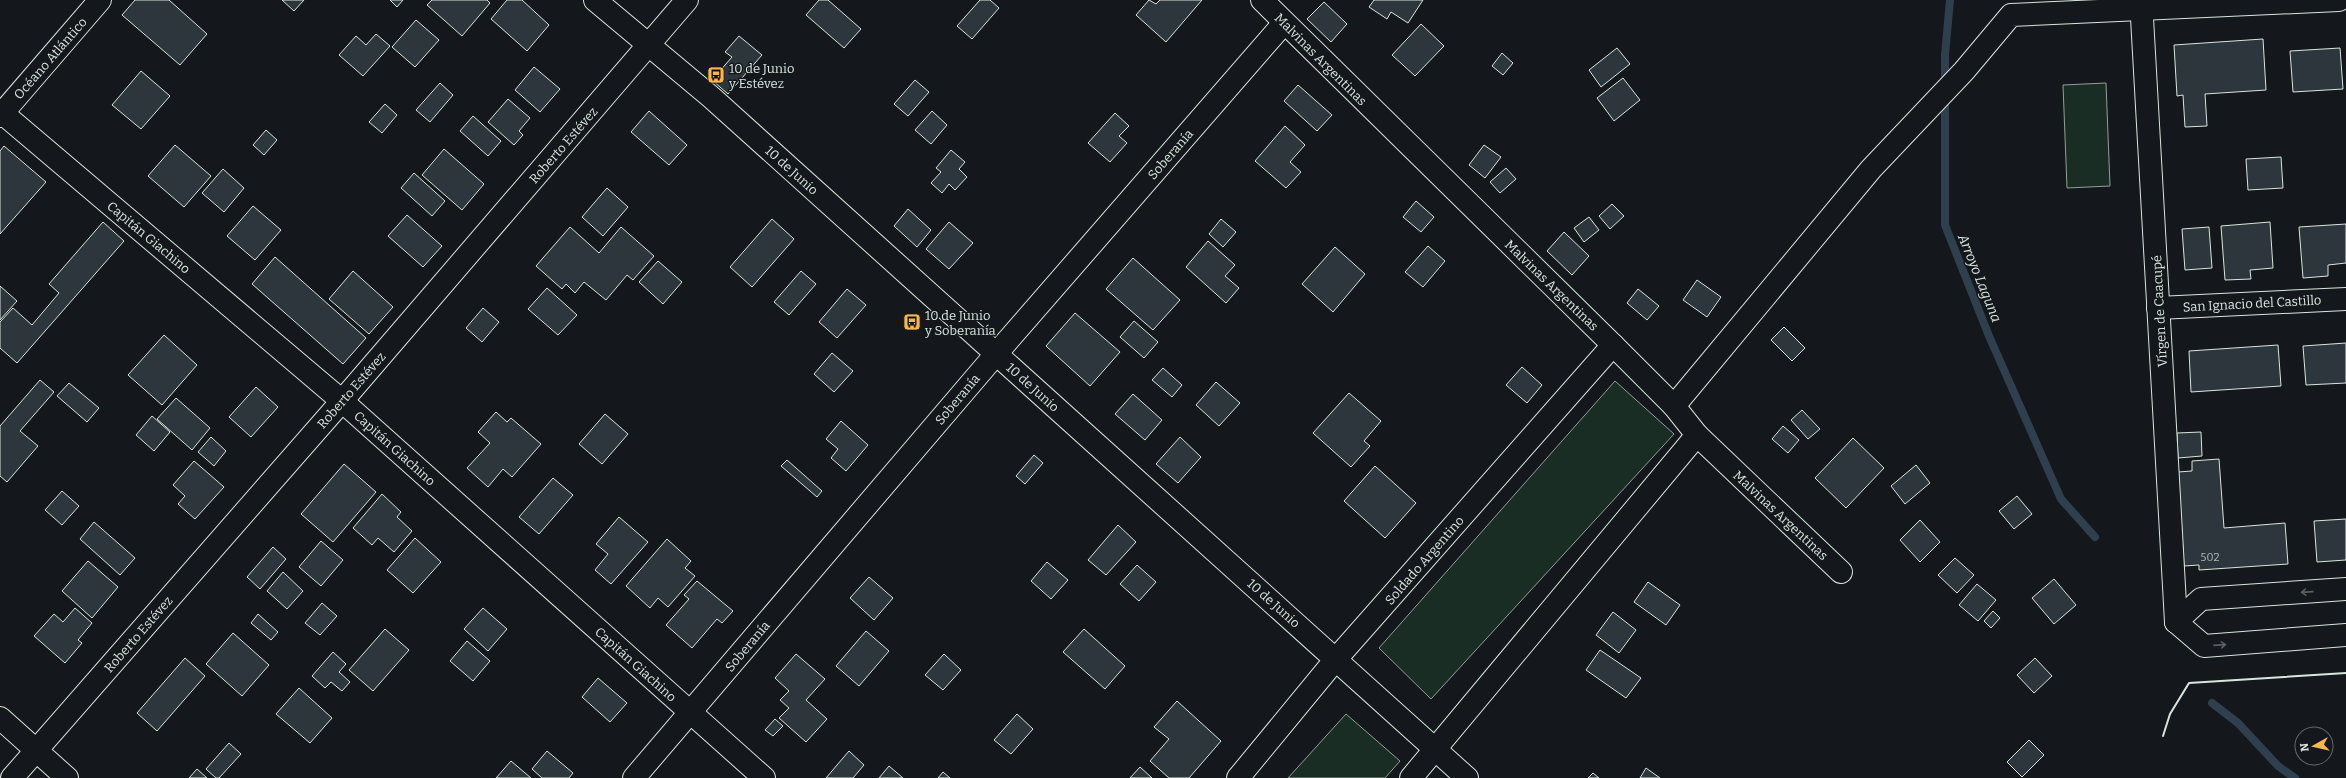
<svg xmlns="http://www.w3.org/2000/svg" width="2346" height="778" viewBox="0 0 2346 778" font-family="Bitter,serif">
<style>
.green{fill:#1a2d24;stroke:#939e99}
.lines{fill:none;stroke-linecap:round;stroke-linejoin:round}
.stream{stroke:#2f3f4d;stroke-width:8}
.building{fill:#2c363c;stroke:#d8e6dc}
.minor-casing{stroke:#d8e6dc;stroke-width:24}
.minor{stroke:#14181c;stroke-width:22}
.wall{stroke:#d8e6dc;stroke-width:2}
.oneway{stroke:#59605f}
.labels{text-anchor:middle;stroke-width:3;stroke-linejoin:round;paint-order:stroke}
.number-label{font-size:11px;fill:#adbab4}
.street-label{font-size:13px;fill:#d8e6dc;stroke:#14181c}
.poi-label{font-size:13px;fill:#d8e6dc;stroke:#14181c;text-anchor:start}
.water-label{font-size:14px;font-style:italic;fill:#d8e6dc;stroke:#14181c}
</style>
<rect width="100%" height="100%" fill="#14181c"/>
<g class="green">
<polygon points="2106,83 2110,186 2067,188 2063,85"/>
<polygon points="1615,381 1674,434 1431,699 1379,648"/>
<polygon points="1346,714 1400,761 1385,778 1288,778"/>
</g>
<g class="lines">
<g class="stream">
<polyline points="1945,85 1945,55 1950,0"/>
<polyline points="1945,97 1945,225 1989,336 2061,499 2095,537"/>
<polyline points="2212,703 2238,723 2278,766 2295,778"/>
</g>
</g>
<g class="building">
<polygon points="135,0 169,0 207,34 180,65 122,15"/>
<polygon points="282,0 304,0 294,11"/>
<polygon points="390,0 403,0 397,7"/>
<polygon points="432,0 487,0 490,3 462,36 427,5"/>
<polygon points="507,0 522,0 549,25 527,51 491,19"/>
<polygon points="819,0 828,0 861,29 844,48 806,15"/>
<polygon points="980,0 990,0 999,8 972,39 957,26"/>
<polygon points="1149,0 1156,4 1160,0 1202,0 1166,42 1136,15"/>
<polygon points="1374,0 1423,0 1408,23 1391,12 1387,19 1369,7"/>
<polygon points="1324,2 1347,24 1331,42 1307,19"/>
<polygon points="416,20 439,40 415,67 392,47"/>
<polygon points="1421,24 1444,46 1415,76 1392,55"/>
<polygon points="376,34 390,46 363,76 339,55 356,36 366,45"/>
<polygon points="739,36 762,55 728,94 712,80 732,57 725,52"/>
<polygon points="2263,39 2266,90 2205,94 2207,126 2185,127 2183,95 2177,96 2174,45"/>
<polygon points="1617,48 1630,64 1601,87 1589,70"/>
<polygon points="2340,48 2343,89 2293,92 2290,51"/>
<polygon points="1502,53 1513,63 1503,75 1492,66"/>
<polygon points="534,67 560,89 540,112 515,90"/>
<polygon points="141,71 170,96 141,129 112,105"/>
<polygon points="1623,78 1640,100 1614,121 1597,98"/>
<polygon points="915,80 929,92 908,116 894,104"/>
<polygon points="440,83 453,95 430,122 416,110"/>
<polygon points="1298,85 1332,115 1317,131 1284,101"/>
<polygon points="508,99 530,118 519,131 523,135 514,145 488,122"/>
<polygon points="385,104 397,115 382,133 369,122"/>
<polygon points="649,111 687,145 669,165 631,132"/>
<polygon points="932,111 947,125 931,144 915,130"/>
<polygon points="1115,113 1129,126 1119,136 1127,143 1110,162 1088,143"/>
<polygon points="473,116 501,141 488,156 460,131"/>
<polygon points="1285,126 1305,145 1290,162 1301,172 1286,188 1255,161"/>
<polygon points="266,130 277,140 264,155 253,145"/>
<polygon points="175,145 211,176 184,207 148,176"/>
<polygon points="1484,145 1501,157 1485,178 1469,165"/>
<polygon points="4,146 46,182 0,234 0,151"/>
<polygon points="444,149 484,184 462,210 422,175"/>
<polygon points="951,150 965,162 959,169 967,177 955,190 949,184 942,193 931,183 941,172 936,168"/>
<polygon points="2281,157 2283,188 2248,190 2246,159"/>
<polygon points="1506,168 1516,179 1500,193 1490,182"/>
<polygon points="223,169 244,188 224,212 202,193"/>
<polygon points="414,173 445,201 432,216 401,188"/>
<polygon points="607,188 628,207 603,236 582,217"/>
<polygon points="1416,201 1434,217 1421,232 1403,217"/>
<polygon points="1612,204 1624,216 1610,229 1599,216"/>
<polygon points="253,206 281,230 255,260 227,236"/>
<polygon points="908,209 931,230 917,247 894,226"/>
<polygon points="407,215 442,246 423,267 388,236"/>
<polygon points="1589,217 1599,230 1584,242 1574,228"/>
<polygon points="772,219 794,239 752,287 730,267"/>
<polygon points="1221,219 1236,232 1223,247 1209,234"/>
<polygon points="103,222 124,241 17,363 0,348 0,322 13,308 32,325 59,293 49,284"/>
<polygon points="949,222 973,243 949,269 926,249"/>
<polygon points="2270,222 2273,268 2250,270 2251,279 2225,280 2221,226"/>
<polygon points="2346,224 2346,263 2328,265 2328,276 2303,278 2299,227"/>
<polygon points="570,227 599,253 621,227 654,256 633,280 627,275 606,300 584,282 575,293 566,284 562,289 536,266"/>
<polygon points="2209,227 2212,268 2185,270 2182,229"/>
<polygon points="1564,232 1589,256 1572,275 1547,251"/>
<polygon points="1208,241 1235,265 1225,276 1239,288 1226,303 1186,267"/>
<polygon points="1428,246 1445,261 1423,287 1405,272"/>
<polygon points="1335,247 1365,274 1333,312 1302,284"/>
<polygon points="275,257 366,338 343,364 252,284"/>
<polygon points="1133,258 1180,300 1153,330 1106,289"/>
<polygon points="658,261 682,282 663,304 639,282"/>
<polygon points="353,271 393,307 369,334 329,299"/>
<polygon points="801,271 816,284 789,315 774,302"/>
<polygon points="1697,280 1721,297 1707,317 1683,300"/>
<polygon points="0,286 17,301 0,320"/>
<polygon points="547,288 577,315 558,335 528,309"/>
<polygon points="847,289 866,305 837,338 819,322"/>
<polygon points="1638,289 1659,306 1647,320 1627,303"/>
<polygon points="483,308 499,322 482,342 466,328"/>
<polygon points="1075,313 1120,352 1090,386 1046,346"/>
<polygon points="1134,321 1158,342 1144,358 1120,337"/>
<polygon points="1784,327 1805,348 1792,361 1771,340"/>
<polygon points="164,335 197,365 162,405 128,375"/>
<polygon points="2346,343 2346,383 2306,385 2303,346"/>
<polygon points="2278,345 2281,386 2191,392 2189,351"/>
<polygon points="832,353 853,371 834,392 814,374"/>
<polygon points="1522,367 1542,385 1527,403 1506,385"/>
<polygon points="1163,368 1182,385 1172,397 1152,380"/>
<polygon points="40,380 54,392 20,431 38,446 7,482 0,476 0,426"/>
<polygon points="1216,382 1240,403 1219,426 1196,405"/>
<polygon points="69,383 99,408 87,422 57,396"/>
<polygon points="256,387 278,407 251,437 229,417"/>
<polygon points="1349,393 1381,421 1364,441 1370,446 1351,467 1313,433"/>
<polygon points="1133,394 1162,420 1145,440 1115,414"/>
<polygon points="176,398 210,428 192,450 157,419"/>
<polygon points="1802,410 1820,429 1808,439 1791,420"/>
<polygon points="496,412 507,422 511,418 541,444 512,477 503,469 488,487 467,468 490,443 478,432"/>
<polygon points="605,414 628,434 602,464 579,444"/>
<polygon points="152,416 170,432 154,451 136,435"/>
<polygon points="841,421 868,445 846,471 831,458 838,449 826,439"/>
<polygon points="1783,426 1799,440 1788,453 1772,439"/>
<polygon points="2201,432 2202,456 2178,458 2177,433"/>
<polygon points="211,437 226,451 214,466 198,452"/>
<polygon points="1180,437 1201,457 1178,483 1156,464"/>
<polygon points="1853,438 1884,468 1846,508 1815,478"/>
<polygon points="1034,455 1043,463 1025,484 1016,476"/>
<polygon points="2219,459 2224,528 2285,523 2288,564 2199,570 2199,565 2184,566 2178,472 2192,471 2192,461"/>
<polygon points="787,460 822,491 817,497 781,466"/>
<polygon points="194,461 224,487 195,519 178,504 185,496 173,485"/>
<polygon points="344,464 376,492 333,542 301,514"/>
<polygon points="1916,465 1930,483 1905,504 1891,486"/>
<polygon points="1375,466 1416,503 1385,538 1344,501"/>
<polygon points="553,478 573,495 539,534 519,517"/>
<polygon points="62,491 79,506 62,525 45,510"/>
<polygon points="382,494 401,512 397,517 412,531 394,552 378,538 372,545 353,528"/>
<polygon points="2017,496 2032,514 2014,529 1999,511"/>
<polygon points="619,517 648,542 611,584 595,570 608,554 596,544"/>
<polygon points="2346,519 2346,560 2317,562 2314,521"/>
<polygon points="1920,520 1940,542 1920,562 1900,540"/>
<polygon points="94,522 135,558 120,575 80,539"/>
<polygon points="1118,525 1136,542 1106,575 1088,560"/>
<polygon points="415,538 441,562 413,593 387,570"/>
<polygon points="667,539 691,561 685,568 695,576 668,607 658,598 650,608 626,586"/>
<polygon points="321,541 343,560 321,586 299,567"/>
<polygon points="273,547 286,559 260,589 247,577"/>
<polygon points="1955,558 1974,575 1957,593 1938,575"/>
<polygon points="88,561 118,587 92,618 62,591"/>
<polygon points="1047,562 1068,580 1051,599 1031,581"/>
<polygon points="1137,565 1156,582 1139,601 1120,584"/>
<polygon points="283,572 303,591 287,609 267,591"/>
<polygon points="869,577 893,598 874,620 850,598"/>
<polygon points="2054,579 2076,605 2054,624 2032,598"/>
<polygon points="697,581 733,611 722,623 717,619 692,648 666,625 689,599 684,595"/>
<polygon points="1648,582 1680,605 1666,625 1634,602"/>
<polygon points="1977,584 1996,600 1978,621 1959,605"/>
<polygon points="322,603 337,616 320,635 305,623"/>
<polygon points="75,608 92,623 78,640 82,643 65,663 34,636 54,614 63,622"/>
<polygon points="483,608 507,629 488,651 464,629"/>
<polygon points="1993,611 2000,618 1991,628 1984,621"/>
<polygon points="1613,612 1636,630 1619,653 1596,635"/>
<polygon points="258,614 278,632 271,640 251,623"/>
<polygon points="385,629 409,650 373,691 349,670"/>
<polygon points="1084,629 1125,666 1105,689 1063,652"/>
<polygon points="866,631 889,651 859,686 836,666"/>
<polygon points="233,633 269,665 242,696 206,664"/>
<polygon points="467,641 490,661 473,681 450,661"/>
<polygon points="1600,650 1641,678 1626,698 1586,670"/>
<polygon points="333,652 346,664 339,672 350,682 342,691 331,682 325,688 312,676"/>
<polygon points="796,654 825,679 806,700 827,719 806,742 779,718 789,708 780,700 789,691 775,678"/>
<polygon points="944,654 961,670 943,690 925,675"/>
<polygon points="185,658 205,676 157,731 137,713"/>
<polygon points="2035,658 2052,676 2034,693 2017,675"/>
<polygon points="598,678 627,703 610,722 582,697"/>
<polygon points="299,688 332,718 310,743 276,714"/>
<polygon points="1177,701 1221,741 1189,778 1169,778 1150,761 1169,739 1154,727"/>
<polygon points="1017,714 1033,729 1011,754 994,740"/>
<polygon points="775,719 783,726 773,736 765,730"/>
<polygon points="2029,740 2044,755 2022,777 2007,762"/>
<polygon points="229,743 241,754 219,778 216,778 206,769"/>
<polygon points="547,751 573,773 569,778 542,778 532,769"/>
<polygon points="849,751 864,765 853,778 826,778"/>
<polygon points="511,761 531,778 496,778"/>
<polygon points="889,766 903,778 879,778"/>
<polygon points="1140,767 1152,778 1130,778"/>
<polygon points="1646,768 1660,778 1640,778"/>
<polygon points="197,769 207,778 189,778"/>
<polygon points="943,772 950,778 938,778"/>
<polygon points="1593,773 1599,778 1588,778"/>
</g>
<g class="lines">
<g class="minor-casing">
<g id="minor">
<polyline points="595,0 711,97 1467,778"/>
<polyline points="1262,0 1613,345 1674,406 1697,435 1841,572"/>
<polyline points="2141,0 2176,622"/>
<polyline points="0,111 342,401 764,778"/>
<polyline points="0,116 100,0"/>
<polyline points="2158,308 2346,299"/>
<polyline points="1674,406 1871,169 1964,71 2011,15 2339,0"/>
<polyline points="2176,622 2204,646 2346,635"/>
<polyline points="2176,622 2201,599 2346,589"/>
<polyline points="0,718 67,778"/>
<polyline points="12,778 342,401 687,0"/>
<polyline points="634,778 996,354 1284,23"/>
<polyline points="1238,778 1336,659 1613,345"/>
<polyline points="1411,778 1697,435"/>
</g>
</g>
<use href="#minor" class="minor"/>
<polyline class="wall" points="2163,736 2170,714 2189,683 2346,673"/>
</g>
<defs><path id="oneway-shaft" d="M-6 0H5M1.5-3L5.5 0L1.5 3" fill="none" stroke-width="1.6" stroke-linecap="round" stroke-linejoin="round"/></defs>
<g class="oneway">
<use href="#oneway-shaft" transform="translate(2307 592) rotate(176)"/>
<use href="#oneway-shaft" transform="translate(2220 645) rotate(-4)"/>
</g>
<defs>
<g id="bus-square" transform="scale(0.9)"><rect x="-9" y="-9" width="18" height="18" rx="4" fill="#ffb74d" stroke="#14181c"/><path d="M-5-6H5V4H4V6H2V4H-2V6H-4V4H-5ZM-3.5-4V0h7V-4ZM-3.5 1.2v1.5H-2V1.2ZM2 1.2v1.5H3.5V1.2Z" fill="#111"/></g>
</defs>
<g fill-rule="evenodd">
<use href="#bus-square" x="716" y="75"/>
<use href="#bus-square" x="912" y="322"/>
</g>
<g class="labels">
<g class="number-label">
<text x="2210" y="561">502</text>
</g>
<g class="street-label">
<text transform="translate(50 58) rotate(-49)" y="5">Océano Atlántico</text>
<text transform="translate(1321 59) rotate(45)" y="5">Malvinas Argentinas</text>
<text transform="translate(563 145) rotate(-49)" y="5">Roberto Estévez</text>
<text transform="translate(1170 154) rotate(-49)" y="5">Soberanía</text>
<text transform="translate(792 170) rotate(42)" y="5">10 de Junio</text>
<text transform="translate(149 237) rotate(40)" y="5">Capitán Giachino</text>
<text transform="translate(1552 285) rotate(44)" y="5">Malvinas Argentinas</text>
<text transform="translate(2252 303) rotate(-3)" y="5">San Ignacio del Castillo</text>
<text transform="translate(2159 311) rotate(-93)" y="5">Vírgen de Caacupé</text>
<text transform="translate(1033 387) rotate(42)" y="5">10 de Junio</text>
<text transform="translate(351 390) rotate(-49)" y="5">Roberto Estévez</text>
<text transform="translate(957 399) rotate(-50)" y="5">Soberanía</text>
<text transform="translate(395 448) rotate(42)" y="5">Capitán Giachino</text>
<text transform="translate(1781 515) rotate(43)" y="5">Malvinas Argentinas</text>
<text transform="translate(1424 560) rotate(-49)" y="5">Soldado Argentino</text>
<text transform="translate(1274 603) rotate(42)" y="5">10 de Junio</text>
<text transform="translate(138 634) rotate(-49)" y="5">Roberto Estévez</text>
<text transform="translate(747 646) rotate(-50)" y="5">Soberanía</text>
<text transform="translate(636 664) rotate(42)" y="5">Capitán Giachino</text>
</g>
<g class="poi-label">
<text x="729" y="73">10 de Junio<tspan x="729" dy="15">y Estévez</tspan></text>
<text x="925" y="320">10 de Junio<tspan x="925" dy="15">y Soberanía</tspan></text>
</g>
<g class="water-label">
<text transform="translate(1980 278) rotate(68)" y="5">Arroyo Laguna</text>
</g>
</g>
<g transform="translate(2314 746) rotate(262)"><circle r="19" fill="#14181c" stroke="#626a69"/>
<path d="M0-3L7 15L0 10L-7 15Z" fill="#ffb74d"/>
<text y="-6" font-size="11" font-weight="bold" text-anchor="middle" fill="#d8e6dc">N</text>
</g>
</svg>
